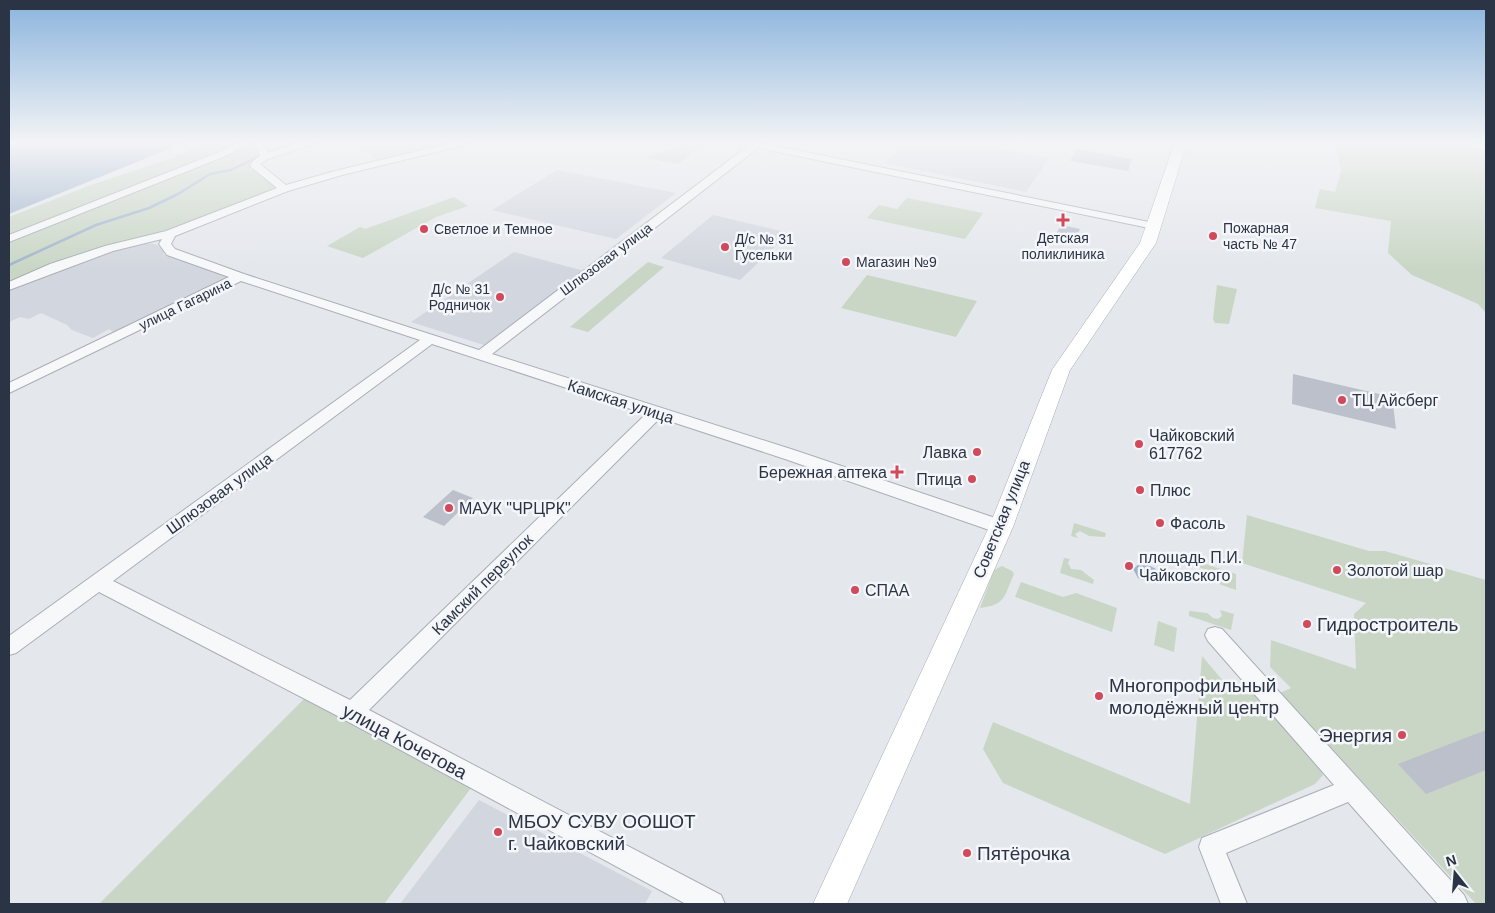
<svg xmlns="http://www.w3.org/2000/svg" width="1495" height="913" viewBox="0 0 1495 913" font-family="Arial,sans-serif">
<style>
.built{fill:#d2d6de}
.green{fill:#c9d6c5}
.water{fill:#9fb4cc}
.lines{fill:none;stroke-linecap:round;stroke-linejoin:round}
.stream{stroke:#9fb4cc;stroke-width:2.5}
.building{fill:#bbc0ca}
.minor-casing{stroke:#a9aeb7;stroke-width:2}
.major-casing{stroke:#a3abb8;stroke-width:1}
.minor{fill:#f7f8fa;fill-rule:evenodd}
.major{fill:#fff;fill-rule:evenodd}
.poi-dot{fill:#d1495b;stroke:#f4f6f9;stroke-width:2}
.labels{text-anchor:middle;stroke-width:5;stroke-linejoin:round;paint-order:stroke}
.far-poi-label{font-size:14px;fill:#2b3445;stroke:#f4f6f9;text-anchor:start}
.far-street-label{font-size:14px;fill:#2b3445;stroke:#f4f6f9}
.poi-label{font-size:16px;fill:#2b3445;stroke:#f4f6f9;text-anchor:start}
.street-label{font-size:16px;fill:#2b3445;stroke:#f4f6f9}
.near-poi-label{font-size:19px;fill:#2b3445;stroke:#f4f6f9;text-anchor:start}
.near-street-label{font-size:19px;fill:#2b3445;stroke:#f4f6f9}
</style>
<rect width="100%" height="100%" fill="#e4e7ec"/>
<g class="built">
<polygon points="387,142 456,142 377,161 363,148"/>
<polygon points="906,142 962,142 1049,158 1026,192 884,163"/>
<polygon points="557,170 676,193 616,239 492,210"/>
<polygon points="713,215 789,233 740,280 661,258"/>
<polygon points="140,243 155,244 166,250 163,254 231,278 200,292 197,291 115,333 109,329 93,338 72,330 67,325 41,313 29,319 20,317 9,322 9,289 119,246"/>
<polygon points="514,252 584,271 487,346 411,322"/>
<polygon points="479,800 652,891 645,904 400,904"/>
</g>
<g class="green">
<polygon points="208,142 311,142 253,161 251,169 273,183 276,189 140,243 119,246 9,289 9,217 91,185 175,157"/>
<polygon points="688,142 704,143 679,164 645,158"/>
<polygon points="1340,142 1486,142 1486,313 1478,304 1412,275 1388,253 1391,221 1315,208 1320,189 1335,192 1341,171 1335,143"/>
<polygon points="454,197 468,206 436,217 363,258 327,246 360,227 365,229"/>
<polygon points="907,198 983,213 965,239 867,218 879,205 897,209"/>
<polygon points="648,262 664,267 588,332 570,327"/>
<polygon points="867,275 977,301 956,337 841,308"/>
<polygon points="1217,285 1237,289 1229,324 1215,323 1213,319"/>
<polygon points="1247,515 1369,551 1385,551 1486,580 1486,904 1476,904 1280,693 1291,688 1270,667 1271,640 1356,669 1354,614 1366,603 1242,563"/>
<polygon points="1074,523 1106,533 1105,537 1089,536 1080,531 1075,534 1078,538 1071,536"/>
<polygon points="1064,558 1070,559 1068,563 1071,569 1081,570 1094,580 1093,584 1060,573"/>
<polygon points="1196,561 1236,574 1236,590 1219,584 1222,580 1219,576 1211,574 1207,570 1195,566"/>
<path d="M1002,566L1012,571L1014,574C1004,596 1006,605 980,608L994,570Z"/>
<polygon points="1021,582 1063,597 1076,593 1117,608 1112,632 1015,597"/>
<polygon points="1220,610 1234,614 1231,630 1189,616 1189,611 1207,613 1213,618 1218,619 1222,616"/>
<polygon points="1158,621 1177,628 1174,652 1154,645"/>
<polygon points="1202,656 1235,695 1256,689 1318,760 1323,775 1315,784 1165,854 1003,783 983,749 993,722 1190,804"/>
<polygon points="308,695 474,784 384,904 99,904"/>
</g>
<g class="water">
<polygon points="9,142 186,142 9,214"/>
<polygon points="1139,564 1148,565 1156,569 1158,579 1149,582 1138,578 1133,569"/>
</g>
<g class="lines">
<g class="stream">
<polyline points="285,148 302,142"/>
<polyline points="9,265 96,225 149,208 178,194 210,174 231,170 264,154"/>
</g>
</g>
<g class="building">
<polygon points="1077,149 1083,150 1132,159 1128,171 1070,161"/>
<polygon points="1061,225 1080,229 1075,239 1056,234"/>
<polygon points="1293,374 1392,397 1396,429 1292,404"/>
<polygon points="453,490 473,498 444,526 423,517"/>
<polygon points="1486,730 1486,770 1426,794 1398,764"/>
</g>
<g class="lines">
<g class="minor-casing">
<g id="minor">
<polygon points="241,142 252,142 223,157 9,242 9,235 217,153"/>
<path d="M255,142H263L268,153L302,142H314L313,144L268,159L260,164L286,185L335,171L456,142H470L469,144L342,175L288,191L175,236L171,244L175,249L244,274L479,350L748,146L738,144L737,142H756L1154,223L1160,226L1154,229L758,148L492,354L797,451L1007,522L1010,527L1007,532L1001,534L995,532L785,459L660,418L369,710L721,895L725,904H686L332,713L99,592L16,653L9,655V636L420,340L241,281L9,393V383L229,277L167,255L159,244L162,239L113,251L9,290V282L50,264L105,246L166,231L277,188L250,166L253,161L260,156ZM432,344L646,414L350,700L113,581Z"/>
<polygon points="1476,143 1486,144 1486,150 1473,148 1471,146"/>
<polygon points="1215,627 1222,629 1464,895 1468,904 1438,904 1348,802 1226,853 1247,904 1221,904 1199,847 1202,838 1334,785 1208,641 1205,635 1208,629"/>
</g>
</g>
<g class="major-casing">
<polygon id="major" points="1175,142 1187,142 1156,243 1070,370 1013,527 847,904 813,904 989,527 1052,370 1140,243"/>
</g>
<use href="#minor" class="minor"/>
<use href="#major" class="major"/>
</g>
<linearGradient id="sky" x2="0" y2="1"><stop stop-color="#8bb4dd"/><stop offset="0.53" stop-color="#f3f4f6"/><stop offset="1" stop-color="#f3f4f6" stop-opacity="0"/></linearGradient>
<rect width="1495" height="269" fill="url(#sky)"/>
<g class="poi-dot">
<path d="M1060.5 212.5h5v5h5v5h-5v5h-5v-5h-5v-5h5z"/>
<circle cx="424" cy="229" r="5"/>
<circle cx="1213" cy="236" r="5"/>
<circle cx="725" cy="247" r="5"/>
<circle cx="846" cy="262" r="5"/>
<circle cx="500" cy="297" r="5"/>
<circle cx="1342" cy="400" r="5"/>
<circle cx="1139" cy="444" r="5"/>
<circle cx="977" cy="452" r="5"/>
<path d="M894.5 464.5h5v5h5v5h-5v5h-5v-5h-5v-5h5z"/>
<circle cx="972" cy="479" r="5"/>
<circle cx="1140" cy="490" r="5"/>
<circle cx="449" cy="508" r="5"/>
<circle cx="1160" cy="523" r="5"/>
<circle cx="1129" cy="566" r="5"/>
<circle cx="1337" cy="570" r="5"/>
<circle cx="855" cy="590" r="5"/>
<circle cx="1307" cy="624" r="5"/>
<circle cx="1099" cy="696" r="5"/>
<circle cx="1402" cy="735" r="5"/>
<circle cx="498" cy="832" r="5"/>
<circle cx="967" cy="853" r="5"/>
</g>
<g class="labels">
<g class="far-poi-label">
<text x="1223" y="233">Пожарная<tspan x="1223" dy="16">часть № 47</tspan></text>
<text x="434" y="234">Светлое и Темное</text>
<text x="1063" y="243" text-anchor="middle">Детская<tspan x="1063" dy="16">поликлиника</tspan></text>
<text x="735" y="244">Д/с № 31<tspan x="735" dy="16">Гусельки</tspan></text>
<text x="856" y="267">Магазин №9</text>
<text x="490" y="294" text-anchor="end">Д/с № 31<tspan x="490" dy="16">Родничок</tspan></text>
</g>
<g class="far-street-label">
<text transform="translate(606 259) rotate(-37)" y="5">Шлюзовая улица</text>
<text transform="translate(185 304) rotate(-26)" y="5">улица Гагарина</text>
</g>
<g class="poi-label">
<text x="1352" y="406">ТЦ Айсберг</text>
<text x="1149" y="441">Чайковский<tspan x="1149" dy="18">617762</tspan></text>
<text x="967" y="458" text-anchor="end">Лавка</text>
<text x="887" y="478" text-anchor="end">Бережная аптека</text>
<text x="962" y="485" text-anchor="end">Птица</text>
<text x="1150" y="496">Плюс</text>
<text x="459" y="514">МАУК "ЧРЦРК"</text>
<text x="1170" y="529">Фасоль</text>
<text x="1139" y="563">площадь П.И.<tspan x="1139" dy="18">Чайковского</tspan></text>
<text x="1347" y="576">Золотой шар</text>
<text x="865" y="596">СПАА</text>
</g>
<g class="street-label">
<text transform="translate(621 401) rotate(18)" y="6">Камская улица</text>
<text transform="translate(219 493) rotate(-36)" y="6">Шлюзовая улица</text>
<text transform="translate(1001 519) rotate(-68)" y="6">Советская улица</text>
<text transform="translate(482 584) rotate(-45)" y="6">Камский переулок</text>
</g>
<g class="near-poi-label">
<text x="1317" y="631">Гидростроитель</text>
<text x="1109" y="692">Многопрофильный<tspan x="1109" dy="22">молодёжный центр</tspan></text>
<text x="1392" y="742" text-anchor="end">Энергия</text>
<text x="508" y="828">МБОУ СУВУ ООШОТ<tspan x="508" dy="22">г. Чайковский</tspan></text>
<text x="977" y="860">Пятёрочка</text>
</g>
<g class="near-street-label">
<text transform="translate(405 741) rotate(28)" y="7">улица Кочетова</text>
</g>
</g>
<rect width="1495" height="913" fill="none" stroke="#2b3445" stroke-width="20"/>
<g transform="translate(1455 873) rotate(343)" stroke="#f4f6f9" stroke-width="4" paint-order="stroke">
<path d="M0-4L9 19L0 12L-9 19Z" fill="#2b3445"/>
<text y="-8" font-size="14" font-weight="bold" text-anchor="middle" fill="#2b3445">N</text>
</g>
</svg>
